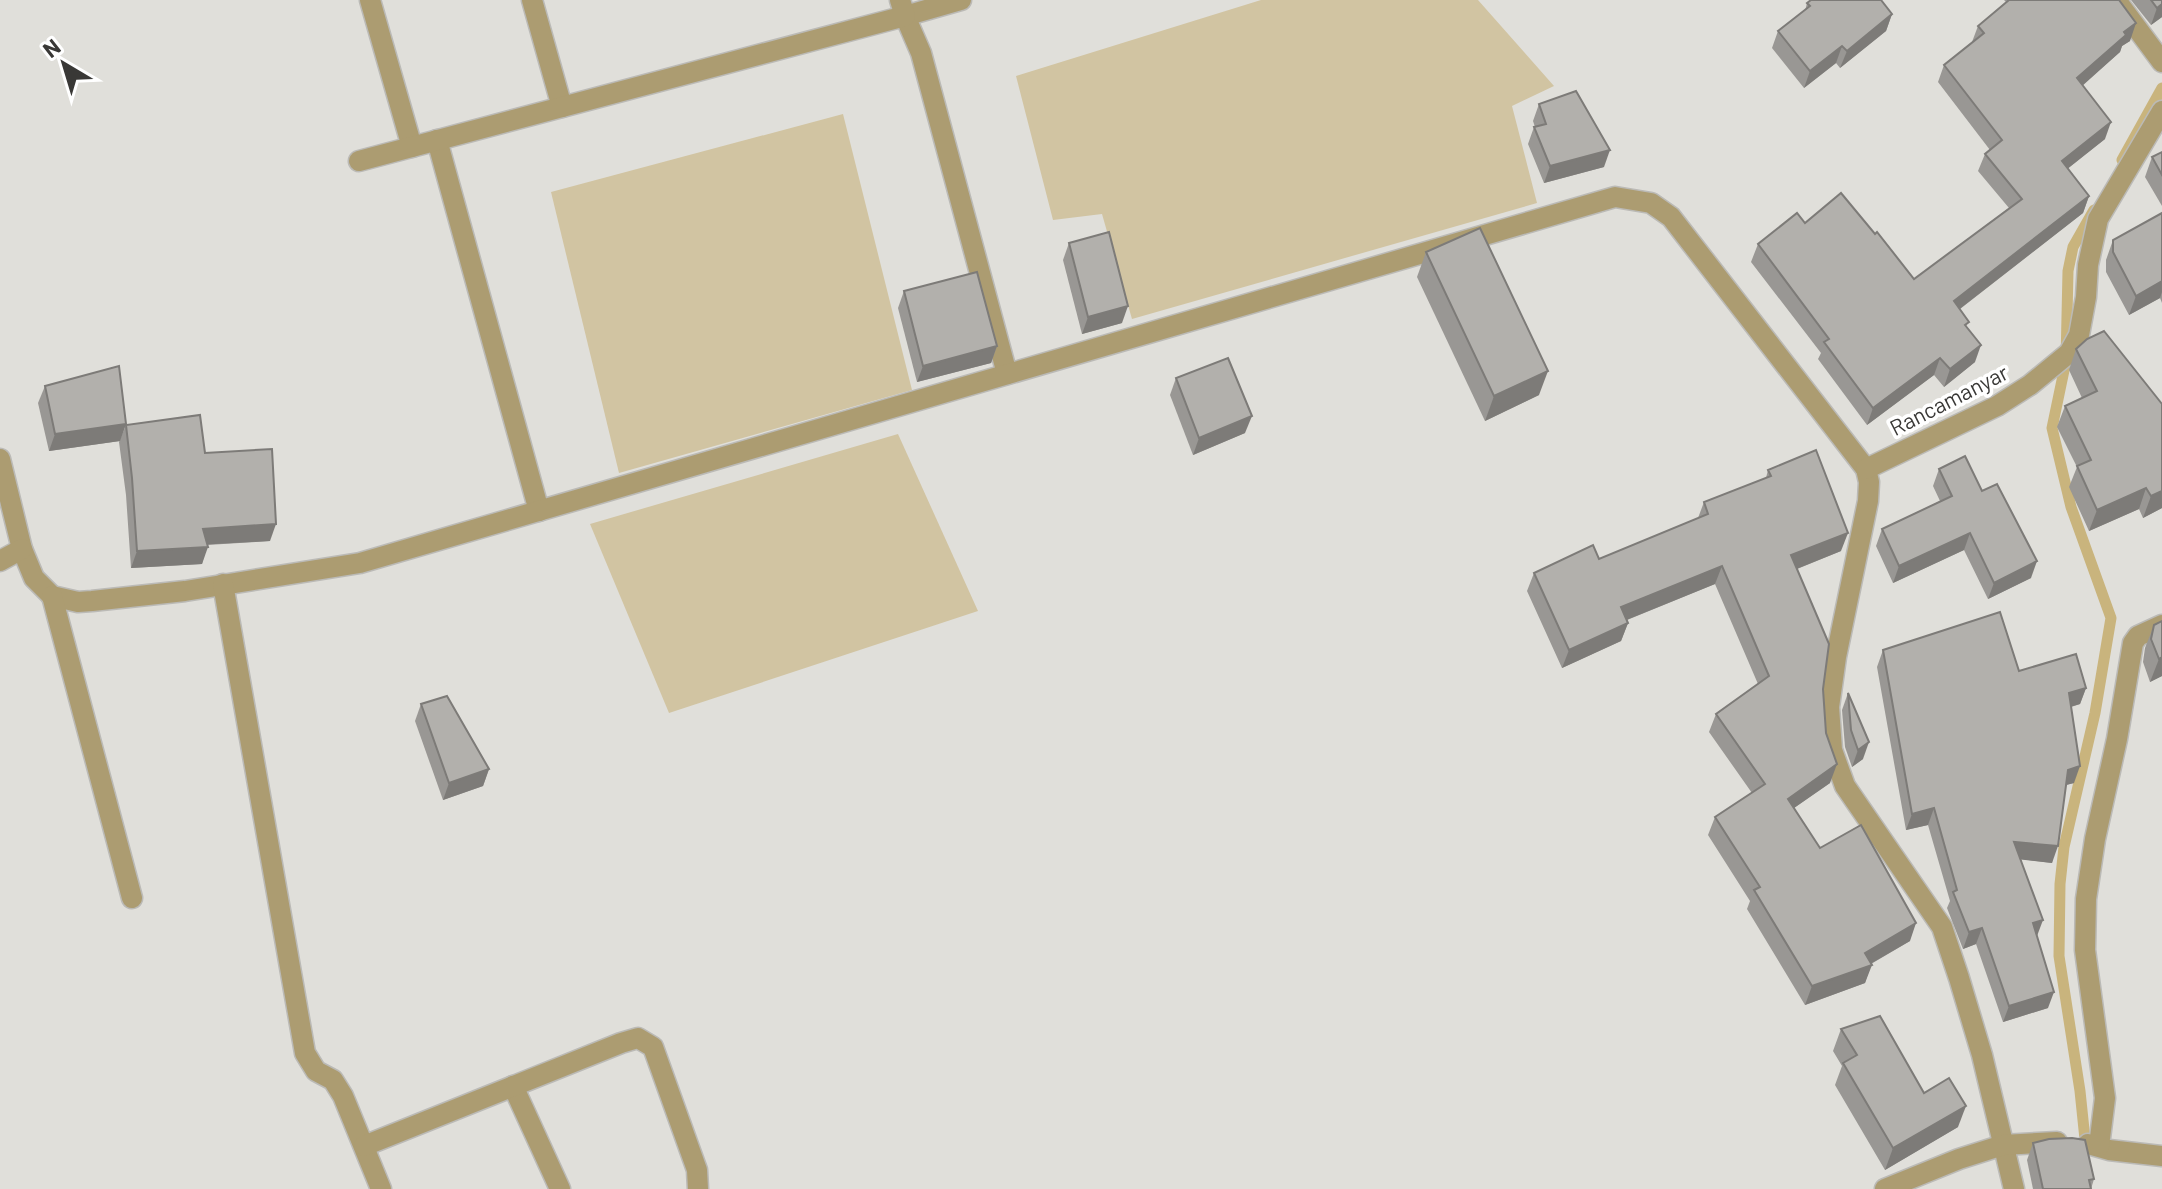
<svg xmlns="http://www.w3.org/2000/svg" width="2162" height="1189" viewBox="0 0 2162 1189" font-family="Barlow,sans-serif">
<style>
.green{fill:#d1c4a2}
.lines{fill:none;stroke-linecap:round;stroke-linejoin:round}
.stream{stroke:#c9b47d;stroke-width:11}
.minor-casing{stroke:#bbbab6;stroke-width:23}
.minor{stroke:#ac9c71;stroke-width:20}
.wall{fill:#999794}
.shaded-wall{fill:#7d7b78}
.building{fill:#b2b0ac;stroke:#7d7b78;stroke-width:2}
.labels{text-anchor:middle;stroke-width:7;stroke-linejoin:round;paint-order:stroke}
.street-label{font-size:22px;fill:#393836;stroke:#fff}
</style>
<rect width="100%" height="100%" fill="#e0dfda"/>
<g class="green">
<polygon points="1261,0 1478,0 1554,86 1512,106 1537,203 1132,319 1102,214 1053,220 1016,76"/>
<polygon points="843,114 912,390 619,473 551,192"/>
<polygon points="898,434 978,611 669,713 590,524"/>
</g>
<g class="lines">
<g class="stream">
<polyline points="2122,160 2162,88"/>
<polyline points="2086,1149 2080,1091 2059,956 2060,884 2064,847 2095,713 2111,618 2071,507 2052,428 2066,361 2068,271 2073,247 2094,210"/>
</g>
<g class="minor-casing">
<g id="minor">
<polyline points="370,0 412,147"/>
<polyline points="532,0 562,107"/>
<polyline points="961,0 905,16 921,53 1007,374"/>
<polyline points="2116,0 2162,62"/>
<polyline points="437,140 539,511"/>
<polyline points="359,161 905,16 900,0"/>
<polyline points="0,459 22,549 34,578 52,596 78,602 92,601 185,591 360,563 1615,197 1651,203 1671,217 1866,469 1869,482 1868,501 1836,657 1829,707 1832,750 1845,786 1942,927 1959,978 1982,1055 2014,1189"/>
<polyline points="1866,469 1997,406 2030,385 2069,353 2079,335 2086,297 2088,265 2098,219 2162,111"/>
<polyline points="0,561 22,549"/>
<polyline points="223,584 305,1053 316,1071 333,1080 343,1096 381,1189"/>
<polyline points="52,596 132,898"/>
<polyline points="513,1086 560,1189"/>
<polyline points="2088,1144 2109,1150 2162,1156"/>
<polyline points="364,1146 621,1043 638,1038 653,1047 697,1170 698,1189"/>
<polyline points="2099,1146 2105,1098 2085,950 2086,899 2095,839 2117,739 2133,643 2138,636 2162,625"/>
<polyline points="1885,1189 1959,1159 2003,1145 2057,1142"/>
</g>
</g>
<use href="#minor" class="minor"/>
</g>
<g class="wall">
<polygon points="2004,0 2119,0 2130,41 2122,46 2120,52 2082,85 2105,139 2068,168 2089,196 2083,213 1960,309 1967,327 1975,362 1944,387 1934,375 1867,425 1818,359 1821,353 1751,262 1758,244 1805,223 1875,234 1914,279 2009,208 1978,171 1985,154 1990,150 1938,82 1944,65 1972,42 1978,26 2006,2"/>
<polygon points="2131,0 2162,0 2162,17 2151,25"/>
<polygon points="1807,3 1892,14 1886,31 1840,68 1836,63 1804,88 1772,48 1778,31 1805,11"/>
<polygon points="1539,104 1604,167 1544,183 1528,144 1534,127 1535,127 1533,121"/>
<polygon points="2162,152 2162,206 2145,177 2152,157"/>
<polygon points="2162,213 2162,303 2160,298 2129,315 2106,272 2106,260 2113,240"/>
<polygon points="1069,243 1122,323 1082,334 1063,260"/>
<polygon points="1426,252 1539,395 1485,421 1417,277"/>
<polygon points="904,291 997,346 991,363 917,382 898,308"/>
<polygon points="2076,349 2162,404 2162,508 2143,518 2139,509 2089,531 2069,487 2077,467 2057,427 2065,406 2082,398 2069,370"/>
<polygon points="1176,378 1245,433 1193,455 1170,395"/>
<polygon points="45,386 126,424 120,441 49,451 38,403"/>
<polygon points="126,425 205,453 270,541 207,545 202,564 131,568 126,495 119,442"/>
<polygon points="1939,469 1982,491 2031,578 1988,599 1964,550 1893,583 1876,546 1882,529 1940,501 1933,486"/>
<polygon points="1768,470 1841,551 1797,569 1823,689 1830,783 1794,808 1820,848 1910,941 1871,964 1865,983 1805,1005 1747,909 1750,901 1708,835 1715,817 1752,793 1709,732 1716,714 1758,684 1715,584 1627,620 1628,623 1621,641 1562,668 1527,591 1534,573 1599,559 1698,518 1704,502 1766,478"/>
<polygon points="2154,625 2162,676 2150,682 2143,662 2145,648"/>
<polygon points="1883,650 2019,671 2086,688 2080,704 2071,707 2074,783 2066,785 2052,863 2021,859 2037,936 2048,1008 2003,1022 1976,944 1963,949 1947,908 1950,901 1928,825 1906,830 1877,667"/>
<polygon points="1848,693 1863,759 1852,767 1845,747 1842,710"/>
<polygon points="421,704 489,769 483,786 443,800 415,721"/>
<polygon points="1841,1029 1924,1093 1958,1127 1885,1170 1835,1085 1842,1066 1833,1051"/>
<polygon points="2033,1143 2094,1179 2091,1189 2033,1189 2027,1160"/>
</g>
<g class="shaded-wall">
<polygon points="2162,4 2162,17 2151,25 2157,8"/>
<polygon points="1892,14 1886,31 1840,68 1847,51"/>
<polygon points="2136,23 2130,41 2122,46 2120,52 2071,96 2077,78 2124,32"/>
<polygon points="1842,46 1836,63 1804,88 1810,71"/>
<polygon points="2111,122 2105,139 2056,178 2062,161"/>
<polygon points="1610,150 1604,167 1544,183 1550,166"/>
<polygon points="2089,196 2083,213 1948,318 1954,301"/>
<polygon points="2162,281 2162,292 2160,298 2129,315 2136,296"/>
<polygon points="1128,306 1122,323 1082,334 1088,317"/>
<polygon points="1981,345 1975,362 1944,387 1950,369"/>
<polygon points="997,346 991,363 917,382 923,366"/>
<polygon points="1940,358 1934,375 1867,425 1873,408"/>
<polygon points="1548,371 1539,395 1485,421 1494,396"/>
<polygon points="1252,416 1245,433 1193,455 1199,438"/>
<polygon points="126,424 120,441 49,451 55,434"/>
<polygon points="2146,488 2139,509 2089,531 2097,510"/>
<polygon points="2162,491 2162,508 2143,518 2151,496"/>
<polygon points="276,524 270,541 197,545 203,529"/>
<polygon points="1848,533 1841,551 1784,574 1791,555"/>
<polygon points="1970,533 1964,550 1893,583 1899,566"/>
<polygon points="208,547 202,564 131,568 137,551"/>
<polygon points="2037,561 2031,578 1988,599 1994,583"/>
<polygon points="1722,566 1715,584 1614,625 1621,607"/>
<polygon points="1628,623 1621,641 1562,668 1569,650"/>
<polygon points="2162,657 2162,676 2150,682 2159,659"/>
<polygon points="2086,688 2080,704 2063,709 2069,693"/>
<polygon points="1869,742 1863,759 1852,767 1858,750"/>
<polygon points="1837,764 1830,783 1781,817 1788,799"/>
<polygon points="2080,766 2074,783 2062,786 2068,770"/>
<polygon points="489,769 483,786 443,800 449,783"/>
<polygon points="1934,808 1928,825 1906,830 1912,814"/>
<polygon points="2014,842 2058,846 2052,863 2008,858"/>
<polygon points="2043,920 2037,936 2033,923"/>
<polygon points="1916,923 1910,941 1865,967 1872,965 1865,983 1805,1005 1812,986 1865,953"/>
<polygon points="1982,928 1976,944 1963,949 1969,932"/>
<polygon points="2054,992 2048,1008 2003,1022 2009,1006"/>
<polygon points="1966,1106 1958,1127 1885,1170 1893,1148"/>
</g>
<g class="building">
<polygon points="1811,0 1881,0 1892,14 1847,51 1842,46 1810,71 1778,31 1810,6 1807,3"/>
<polygon points="2009,0 2119,0 2136,23 2124,32 2126,35 2077,78 2111,122 2062,161 2089,196 1954,301 1969,322 1965,325 1981,345 1950,369 1940,358 1873,408 1824,342 1829,339 1758,244 1797,213 1805,223 1841,193 1875,234 1877,232 1914,279 2022,199 1985,154 2002,140 1944,65 1984,33 1978,26"/>
<polygon points="2151,0 2162,0 2162,4 2157,8"/>
<polygon points="1576,91 1610,150 1550,166 1534,127 1546,124 1539,104"/>
<polygon points="2162,152 2162,175 2152,157"/>
<polygon points="2162,213 2162,281 2136,296 2113,252 2113,240"/>
<polygon points="1480,228 1548,371 1494,396 1426,252"/>
<polygon points="1109,232 1128,306 1088,317 1069,243"/>
<polygon points="977,272 997,346 923,366 904,291"/>
<polygon points="2104,331 2162,404 2162,491 2151,496 2146,488 2097,510 2077,466 2091,460 2065,406 2097,391 2076,349 2087,339"/>
<polygon points="1228,358 1252,416 1199,438 1176,378"/>
<polygon points="119,366 126,424 55,434 45,386"/>
<polygon points="200,415 205,453 272,449 276,524 203,529 208,547 137,551 132,478 126,425"/>
<polygon points="1816,450 1848,533 1791,555 1829,644 1823,689 1826,733 1837,764 1788,799 1820,848 1861,825 1916,923 1865,953 1872,965 1812,986 1754,890 1760,887 1715,817 1765,784 1716,714 1769,676 1722,566 1621,607 1628,623 1569,650 1534,573 1593,545 1599,559 1708,514 1704,502 1771,476 1768,470"/>
<polygon points="1965,456 1982,491 1997,484 2037,561 1994,583 1970,533 1899,566 1882,529 1952,496 1939,469"/>
<polygon points="2000,612 2019,671 2076,654 2086,688 2069,693 2080,766 2068,770 2058,846 2014,842 2043,920 2033,923 2054,992 2009,1006 1982,928 1969,932 1953,892 1957,890 1934,808 1912,814 1883,650"/>
<polygon points="2162,621 2162,657 2159,659 2151,639 2154,625"/>
<polygon points="1848,693 1869,742 1858,750 1851,730"/>
<polygon points="447,696 489,769 449,783 421,704"/>
<polygon points="1880,1016 1924,1093 1949,1078 1966,1106 1893,1148 1843,1063 1857,1055 1841,1029"/>
<polygon points="2072,1138 2085,1140 2094,1179 2089,1180 2091,1189 2043,1189 2033,1143 2049,1139"/>
</g>
<g class="labels">
<g class="street-label">
<text transform="translate(1949 400) rotate(-27)" y="8">Rancamanyar</text>
</g>
</g>
<g transform="translate(64 64) rotate(322)" stroke="#ffffff" stroke-width="6" paint-order="stroke">
<path d="M0-6L14 30L0 20L-14 30Z" fill="#393836"/>
<text y="-12" font-size="22" font-weight="bold" text-anchor="middle" fill="#393836">N</text>
</g>
</svg>
